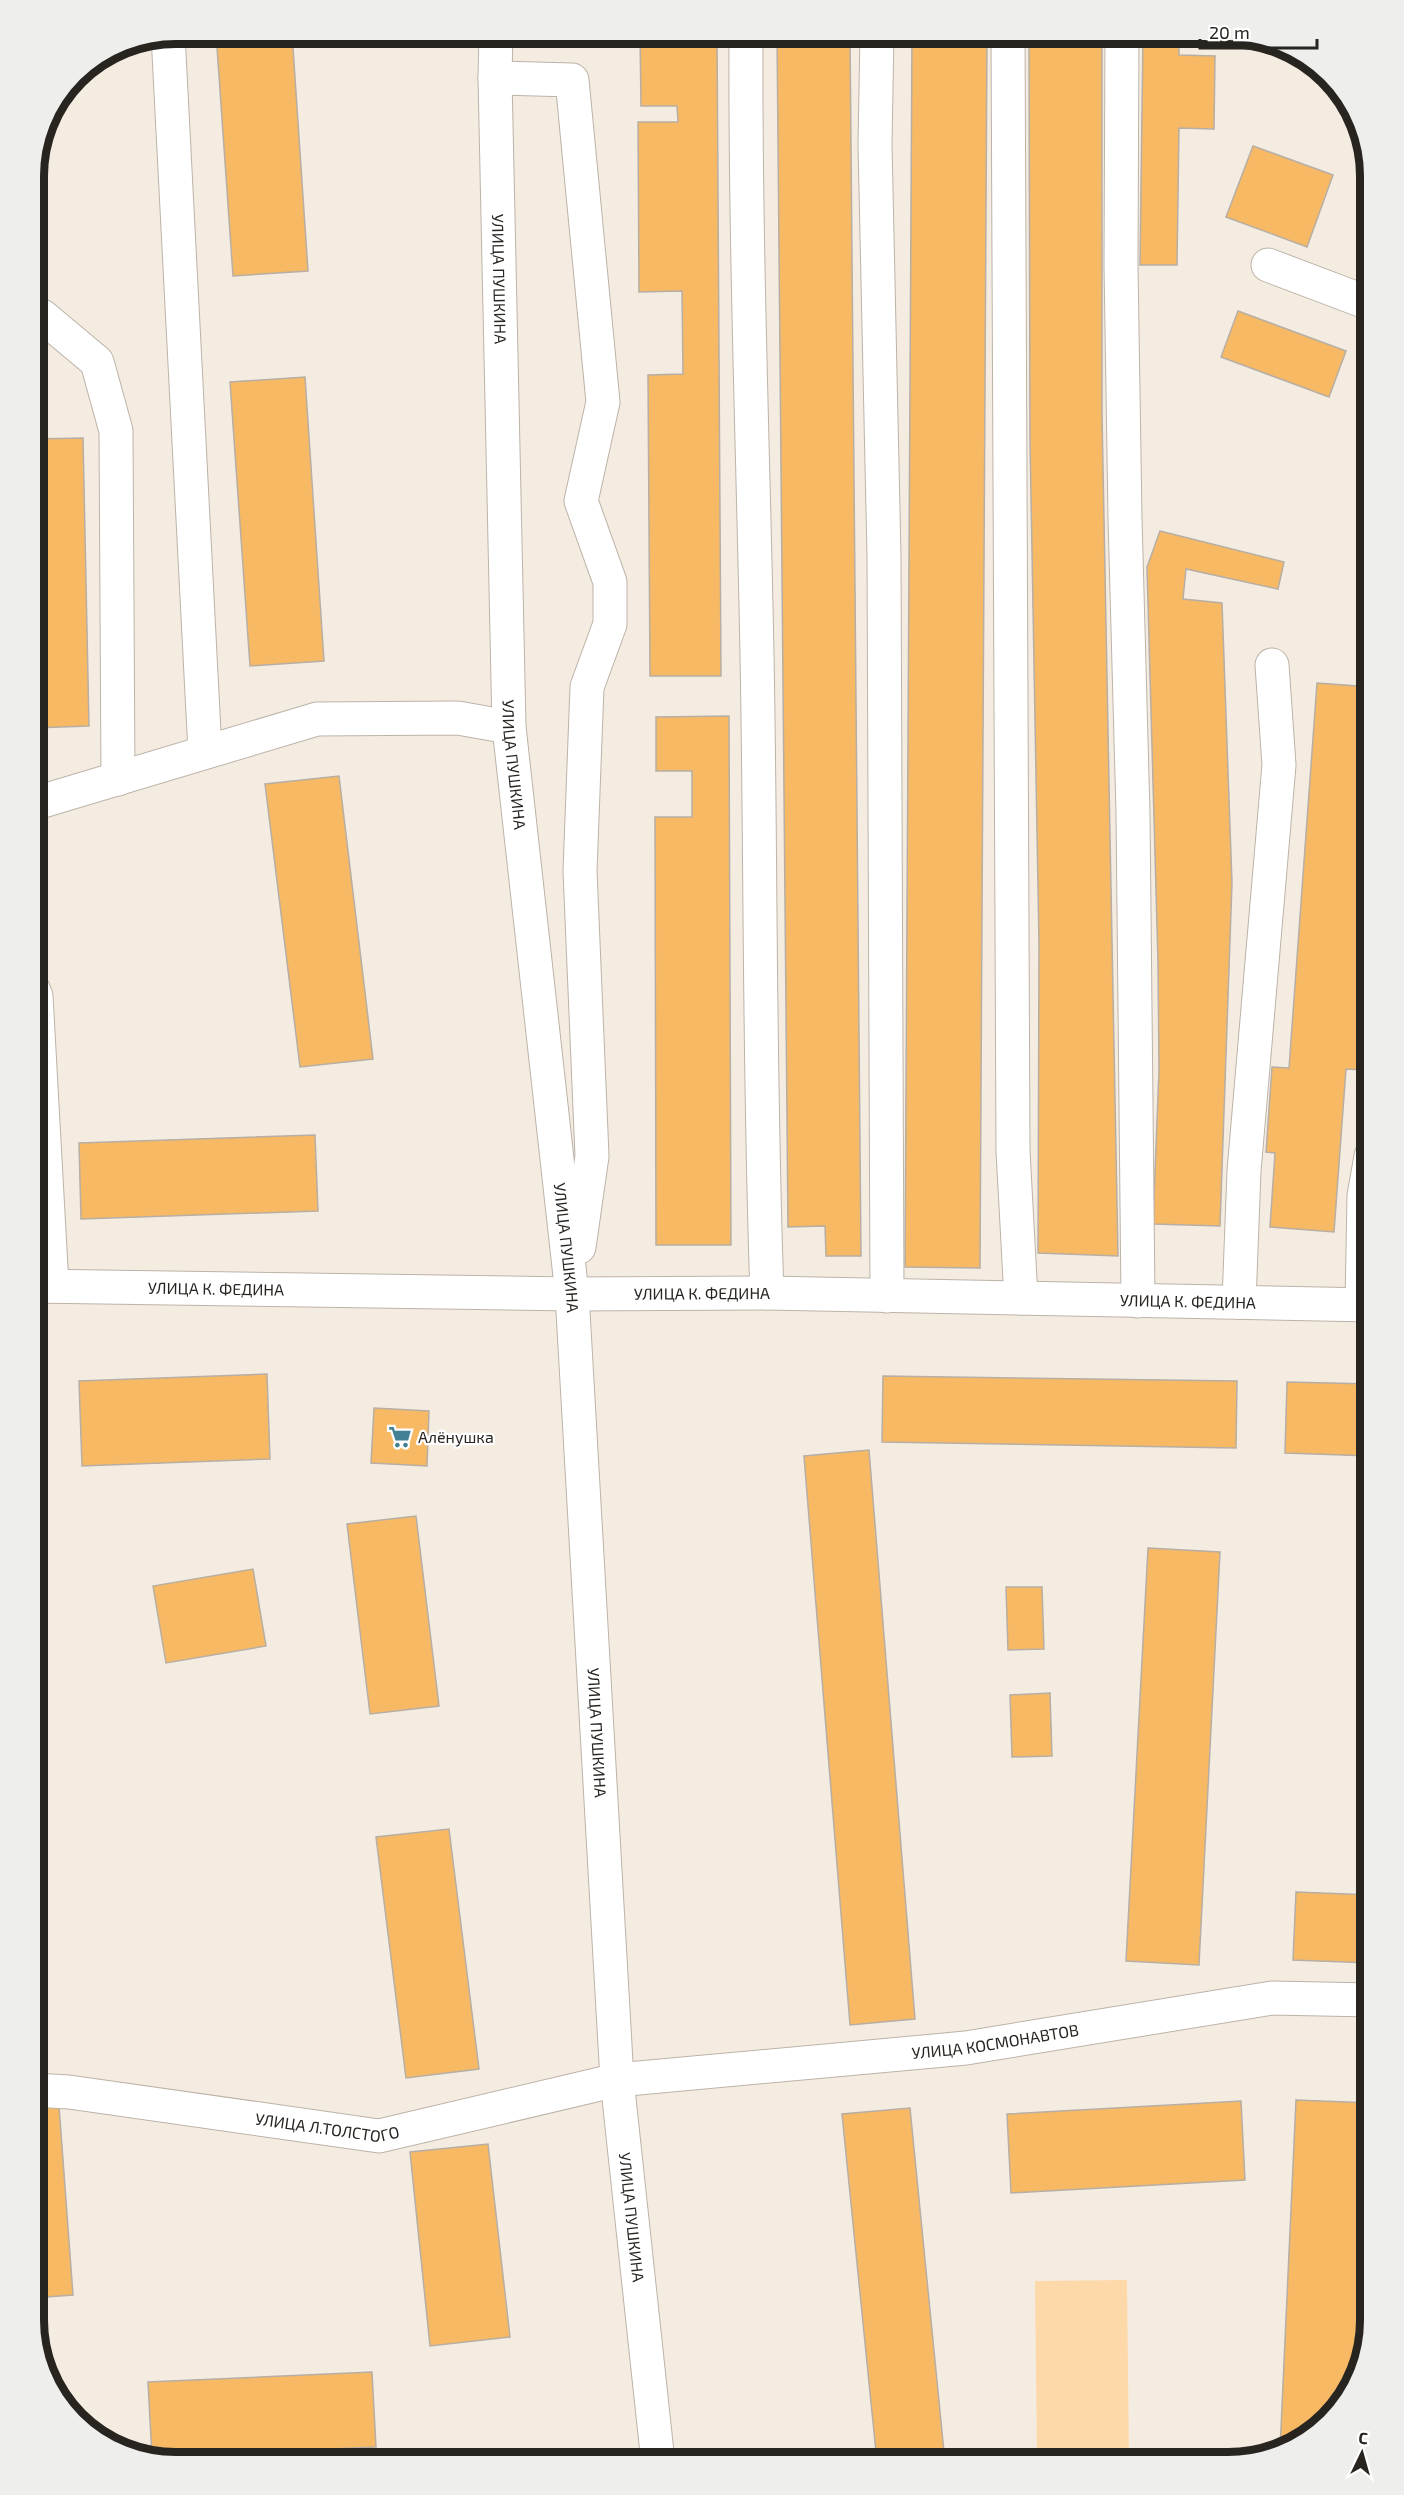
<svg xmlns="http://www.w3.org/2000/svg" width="1404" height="2495" viewBox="0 0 1404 2495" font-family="'Exo 2',sans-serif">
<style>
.green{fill:#fdd8a9}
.building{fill:#f8b965;stroke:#b7aea4;stroke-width:1.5}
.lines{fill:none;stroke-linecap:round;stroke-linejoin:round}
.minor-casing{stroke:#bcb3a9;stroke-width:35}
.minor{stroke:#fff;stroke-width:33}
.labels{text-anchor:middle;stroke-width:4.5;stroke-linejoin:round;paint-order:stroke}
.street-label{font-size:16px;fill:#282521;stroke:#fff}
.poi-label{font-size:16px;fill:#282521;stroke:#fff;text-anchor:start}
.rim{fill:none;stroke:#282521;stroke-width:8}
</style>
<rect width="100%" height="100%" fill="#f5ece1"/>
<polygon class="green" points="1127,2280 1129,2462 1037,2462 1035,2281"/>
<g class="building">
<polygon points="216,33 292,33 308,271 233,276"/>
<polygon points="640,33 717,33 721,676 650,676 648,375 683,374 682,291 639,292 638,122 678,122 677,106 641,106"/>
<polygon points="777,33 850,33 861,1256 826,1256 825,1226 788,1227"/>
<polygon points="912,33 987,33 980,1268 905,1267"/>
<polygon points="1029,33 1102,33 1102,414 1118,1256 1038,1253 1039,943 1030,440"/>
<polygon points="1143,33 1179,33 1179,55 1215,56 1214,129 1179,128 1177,265 1140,265"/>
<polygon points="1253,146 1333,175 1307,247 1226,217"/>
<polygon points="1238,311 1346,351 1329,397 1221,357"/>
<polygon points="305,377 324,661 250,666 230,382"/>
<polygon points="83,438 89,726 33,728 33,439"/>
<polygon points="1160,531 1284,562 1278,589 1186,569 1183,599 1222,603 1232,883 1220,1226 1153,1224 1159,1070 1158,962 1147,567"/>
<polygon points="1317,683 1371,687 1371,951 1362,1070 1346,1069 1334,1232 1270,1227 1275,1153 1266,1152 1272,1067 1289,1068"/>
<polygon points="729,716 731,1245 656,1245 655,817 692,817 692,771 656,771 656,717"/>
<polygon points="339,776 373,1059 300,1067 265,784"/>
<polygon points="315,1135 318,1211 81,1219 79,1143"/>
<polygon points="267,1374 270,1459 82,1466 79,1381"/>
<polygon points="883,1376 1237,1381 1236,1448 882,1442"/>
<polygon points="1287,1382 1371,1384 1371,1456 1285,1453"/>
<polygon points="374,1408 429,1411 427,1466 371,1463"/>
<polygon points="869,1450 915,2019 850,2025 804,1456"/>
<polygon points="416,1516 439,1706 370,1714 347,1524"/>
<polygon points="1148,1548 1220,1552 1199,1965 1126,1961"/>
<polygon points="253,1569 266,1646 166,1663 153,1586"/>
<polygon points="1006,1587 1042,1587 1044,1649 1008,1650"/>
<polygon points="1050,1693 1052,1756 1012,1757 1010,1695"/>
<polygon points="449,1829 479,2069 406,2078 376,1837"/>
<polygon points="1296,1892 1371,1895 1371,1963 1293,1960"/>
<polygon points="1296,2100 1371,2103 1371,2271 1368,2328 1347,2399 1291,2447 1280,2450"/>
<polygon points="1241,2101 1245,2180 1011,2193 1007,2114"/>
<polygon points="59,2106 73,2295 33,2298 33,2108"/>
<polygon points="910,2108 945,2462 877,2462 842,2114"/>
<polygon points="488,2144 510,2337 430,2346 410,2152"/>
<polygon points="372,2372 376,2447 152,2457 148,2382"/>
</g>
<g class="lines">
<g class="minor-casing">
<g id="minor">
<path id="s1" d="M496,33L495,78L509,727L572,1294L617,2080L658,2462"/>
<path d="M746,33C745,240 753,447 757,654C761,867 759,1080 767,1293"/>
<polyline points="877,33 875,144 884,556 887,1296"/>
<polyline points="1008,33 1013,1151 1021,1298"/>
<polyline points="1122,33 1121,265 1125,518 1133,813 1138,1301"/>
<polyline points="168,34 205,752"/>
<polyline points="495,78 572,80 603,402 581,501 610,582 610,624 587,687 580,871 592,1156 579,1247"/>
<polyline points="1268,265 1371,304"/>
<polyline points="33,315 42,316 97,362 116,431 118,779"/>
<polyline points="33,804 317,719 458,718 509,727"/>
<polyline points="33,989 36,996 52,1286"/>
<path id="s2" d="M33,1286L572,1294L767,1293L1371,1305"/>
<polyline points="1239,1302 1244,1171 1279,765 1272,665"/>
<polyline points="1362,1305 1364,1196 1371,1156"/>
<path id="s3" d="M33,2090L69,2092L379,2136L617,2080L966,2048L1272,1998L1371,2000"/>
</g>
</g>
<use href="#minor" class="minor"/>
</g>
<defs>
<g id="supermarket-bare" transform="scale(1.8)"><path d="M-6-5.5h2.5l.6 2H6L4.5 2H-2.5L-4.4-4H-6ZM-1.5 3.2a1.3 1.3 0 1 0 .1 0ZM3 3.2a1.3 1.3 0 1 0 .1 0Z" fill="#428095" stroke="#fff" stroke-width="2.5" paint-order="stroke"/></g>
</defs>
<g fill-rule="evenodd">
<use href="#supermarket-bare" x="400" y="1437"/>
</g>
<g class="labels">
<g class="street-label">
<text dy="6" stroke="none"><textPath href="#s1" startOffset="246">УЛИЦА ПУШКИНА</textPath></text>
<text dy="6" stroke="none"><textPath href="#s1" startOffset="732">УЛИЦА ПУШКИНА</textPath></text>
<text dy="6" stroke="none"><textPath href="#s1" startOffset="1218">УЛИЦА ПУШКИНА</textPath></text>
<text dy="6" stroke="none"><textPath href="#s2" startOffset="183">УЛИЦА К. ФЕДИНА</textPath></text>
<text dy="6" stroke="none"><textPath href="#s2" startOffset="669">УЛИЦА К. ФЕДИНА</textPath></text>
<text dy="6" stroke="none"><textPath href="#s2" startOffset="1155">УЛИЦА К. ФЕДИНА</textPath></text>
<text dy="6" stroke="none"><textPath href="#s1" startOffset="1704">УЛИЦА ПУШКИНА</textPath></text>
<text dy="6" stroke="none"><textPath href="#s3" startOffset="974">УЛИЦА КОСМОНАВТОВ</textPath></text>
<text dy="6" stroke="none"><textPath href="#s3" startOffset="297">УЛИЦА Л.ТОЛСТОГО</textPath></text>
<text dy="6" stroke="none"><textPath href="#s1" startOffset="2190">УЛИЦА ПУШКИНА</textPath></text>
</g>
<g class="poi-label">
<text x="418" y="1443">Алёнушка</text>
</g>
</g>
<path d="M0 0H1404V2495H0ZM176 44H1228A132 132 0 0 1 1360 176V2320A132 132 0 0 1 1228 2452H176A132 132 0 0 1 44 2320V176A132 132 0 0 1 176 44Z" fill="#eeeeed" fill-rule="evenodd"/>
<path class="rim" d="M176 44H1228A132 132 0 0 1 1360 176V2320A132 132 0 0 1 1228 2452H176A132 132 0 0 1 44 2320V176A132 132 0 0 1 176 44Z"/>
<g transform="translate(1362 2453) rotate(5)" stroke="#ffffff" stroke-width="4.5" paint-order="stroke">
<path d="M0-4.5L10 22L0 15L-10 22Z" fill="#282521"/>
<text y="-9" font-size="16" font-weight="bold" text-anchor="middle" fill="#282521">С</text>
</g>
<path d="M1200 39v9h117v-9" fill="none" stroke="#282521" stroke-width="3"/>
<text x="1209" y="39" font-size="18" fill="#282521" stroke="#ffffff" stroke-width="4.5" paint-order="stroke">20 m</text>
</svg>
